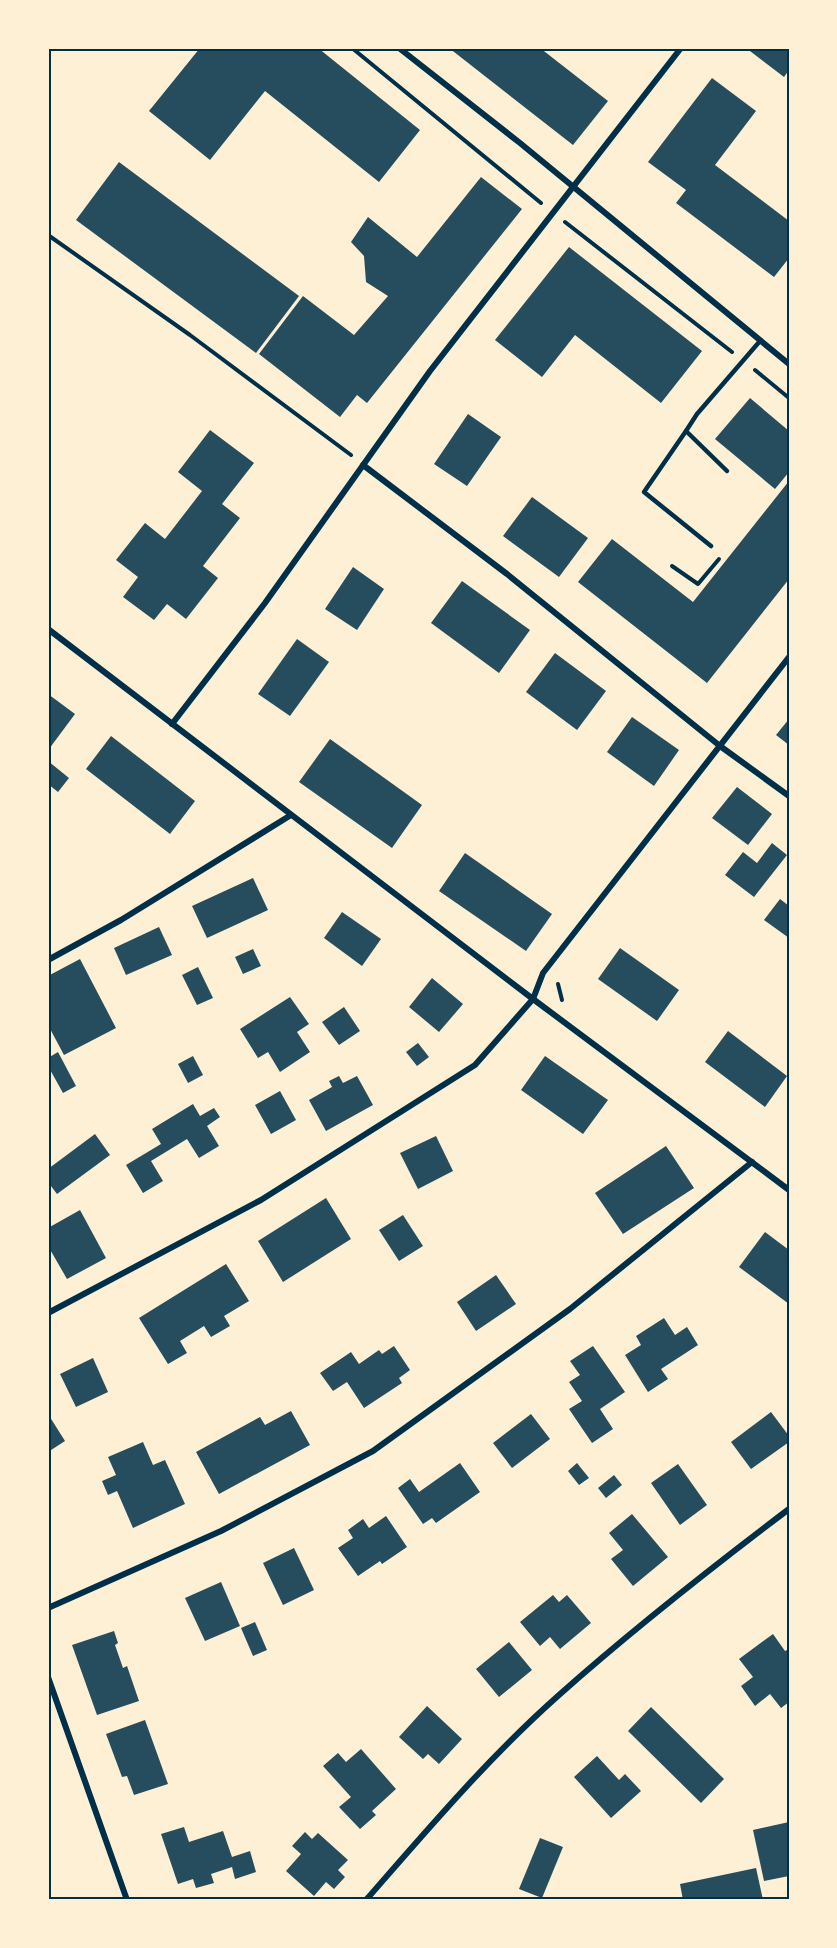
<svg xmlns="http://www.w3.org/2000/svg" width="837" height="1948" viewBox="0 0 837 1948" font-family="'Source Sans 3',sans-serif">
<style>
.building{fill:#264d5e}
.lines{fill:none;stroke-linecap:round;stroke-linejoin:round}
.path{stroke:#003049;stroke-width:4}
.service{stroke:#003049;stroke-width:4.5}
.minor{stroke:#003049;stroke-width:6}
.neatline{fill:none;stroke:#003049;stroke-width:2}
</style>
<rect width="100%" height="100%" fill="#fdf0d5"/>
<g class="building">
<polygon points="200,48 318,48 420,130 379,182 265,91 210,160 149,111"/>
<polygon points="449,48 540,48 608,101 573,145"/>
<polygon points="746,48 789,48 789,70 784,77"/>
<polygon points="712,78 756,111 715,165 789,221 789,258 774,277 676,203 686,190 648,162"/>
<polygon points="119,162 299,296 256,353 76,220"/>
<polygon points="481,177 522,209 367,403 357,395 340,417 259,354 303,296 354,335 388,296 366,282 364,256 351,242 368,217 417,257"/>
<polygon points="569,247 702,351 661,403 575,335 542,377 495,340"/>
<polygon points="750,398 789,431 789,472 775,489 715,439"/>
<polygon points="468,414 501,437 467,486 434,464"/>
<polygon points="210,430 254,463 222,504 240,518 203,566 218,578 186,619 167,604 154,620 123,597 138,577 116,560 145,523 165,539 202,491 178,472"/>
<polygon points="789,481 789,579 707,683 578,582 612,539 693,602"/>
<polygon points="532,497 588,538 559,577 503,536"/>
<polygon points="353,567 384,589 357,630 325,609"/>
<polygon points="462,581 530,630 499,673 431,623"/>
<polygon points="297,639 329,662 290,716 258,694"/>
<polygon points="555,653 606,691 577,730 526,692"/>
<polygon points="48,694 75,714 49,749 48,749"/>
<polygon points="632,717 679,750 654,786 607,752"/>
<polygon points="789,719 789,745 776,735"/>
<polygon points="111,736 195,801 170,834 86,769"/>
<polygon points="330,739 422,805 392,848 299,782"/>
<polygon points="48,761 69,778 58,792 48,784"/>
<polygon points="737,787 772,814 748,845 712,818"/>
<polygon points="772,843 787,855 754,897 725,875 743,852 757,863"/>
<polygon points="465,853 552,914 526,951 439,891"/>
<polygon points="253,878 268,910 207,938 192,906"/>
<polygon points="780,899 789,906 789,938 764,920"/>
<polygon points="342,912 381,939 362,966 324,938"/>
<polygon points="159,927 172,955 126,975 114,948"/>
<polygon points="620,948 679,990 657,1021 598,979"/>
<polygon points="253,949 261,966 243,974 235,957"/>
<polygon points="80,959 116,1028 64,1055 48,1025 48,976"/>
<polygon points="198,967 213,998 197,1005 182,975"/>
<polygon points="432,978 463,1004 439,1032 409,1007"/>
<polygon points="290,997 309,1024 297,1032 310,1052 280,1072 268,1052 258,1058 240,1029"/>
<polygon points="344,1007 360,1031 339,1045 322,1022"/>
<polygon points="728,1031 787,1076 765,1107 705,1062"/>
<polygon points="418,1043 429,1057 417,1066 406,1052"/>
<polygon points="58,1052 76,1086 63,1093 48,1066 48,1058"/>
<polygon points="193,1056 203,1075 188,1083 178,1064"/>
<polygon points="545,1056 608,1100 583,1134 521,1090"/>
<polygon points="339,1076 343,1083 357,1076 373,1105 326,1131 309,1100 332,1087 329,1081"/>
<polygon points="280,1091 296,1120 271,1134 255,1105"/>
<polygon points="193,1104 200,1116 214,1108 220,1117 207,1126 219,1146 199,1158 187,1139 151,1161 163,1181 143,1193 126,1165 161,1144 152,1129"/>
<polygon points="95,1134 110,1155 57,1194 48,1182 48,1169"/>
<polygon points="436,1136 453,1171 418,1189 400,1153"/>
<polygon points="666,1146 694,1188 623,1234 595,1193"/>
<polygon points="326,1198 351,1239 283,1282 258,1241"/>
<polygon points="80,1210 106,1258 67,1279 48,1246 48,1228"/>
<polygon points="403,1215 423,1246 399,1261 379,1230"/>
<polygon points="765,1232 789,1250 789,1304 739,1267"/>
<polygon points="226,1264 249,1301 224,1316 230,1326 211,1337 204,1326 180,1341 187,1353 168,1364 139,1318"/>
<polygon points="496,1275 516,1304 476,1331 457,1302"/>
<polygon points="664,1318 675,1335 687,1327 698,1345 661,1369 668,1379 648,1392 625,1355 641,1345 636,1336"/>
<polygon points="394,1346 410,1370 399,1378 402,1383 364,1408 347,1382 333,1391 320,1373 351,1352 359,1364 379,1350 382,1354"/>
<polygon points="593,1346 625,1392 600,1409 613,1429 592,1443 569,1409 582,1401 569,1382 580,1375 570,1361"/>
<polygon points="93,1358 108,1392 76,1407 60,1374"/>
<polygon points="291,1411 310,1445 219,1494 196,1452 260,1417 265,1425"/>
<polygon points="771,1412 789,1436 789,1442 751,1469 731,1442"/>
<polygon points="48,1414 65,1441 48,1452"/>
<polygon points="531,1414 550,1439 512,1468 493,1443"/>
<polygon points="143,1442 153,1465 165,1460 185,1504 133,1528 117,1491 108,1495 102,1481 116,1475 108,1457"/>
<polygon points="460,1463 480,1492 436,1523 432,1518 423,1524 398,1488 410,1479 419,1492"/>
<polygon points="577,1463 589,1478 579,1485 568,1471"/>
<polygon points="678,1464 707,1505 680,1525 651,1483"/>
<polygon points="614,1475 622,1485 606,1498 598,1488"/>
<polygon points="632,1514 668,1557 633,1586 611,1559 623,1550 609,1533"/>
<polygon points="386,1516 407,1547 382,1564 380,1561 358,1576 338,1548 353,1538 348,1530 363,1519 369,1528"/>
<polygon points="294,1548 314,1590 283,1605 263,1563"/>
<polygon points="221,1582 240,1626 205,1641 185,1598"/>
<polygon points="553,1595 559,1602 567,1595 591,1623 560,1649 550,1637 540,1646 520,1622"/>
<polygon points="255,1622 267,1650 253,1656 241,1628"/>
<polygon points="114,1631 118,1643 115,1645 123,1668 127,1666 139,1701 97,1715 72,1645"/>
<polygon points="773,1634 785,1651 789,1649 789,1702 781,1708 770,1694 755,1706 741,1686 753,1677 739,1659"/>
<polygon points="509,1642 532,1670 499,1697 476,1669"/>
<polygon points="427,1706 462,1739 439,1764 428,1754 423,1759 399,1737"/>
<polygon points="651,1707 724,1779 701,1803 628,1731"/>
<polygon points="145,1720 168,1784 134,1795 127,1776 122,1777 106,1734"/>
<polygon points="361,1749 396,1789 372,1811 376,1815 360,1829 339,1807 351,1797 323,1766 338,1753 346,1762"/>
<polygon points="597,1756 619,1780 625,1774 641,1791 611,1818 574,1777"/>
<polygon points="789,1822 789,1876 764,1881 753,1830"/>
<polygon points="184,1827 189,1842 223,1831 232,1857 250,1851 256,1872 235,1879 232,1867 211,1874 214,1883 196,1888 193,1879 178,1884 161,1834"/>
<polygon points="305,1832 312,1839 318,1833 348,1860 338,1870 345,1877 334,1889 326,1882 314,1896 286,1871 301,1854 292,1846"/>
<polygon points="540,1838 563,1847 542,1898 519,1889"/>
<polygon points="756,1868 763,1900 683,1900 680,1884"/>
</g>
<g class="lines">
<g class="path">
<polyline points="352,48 541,203"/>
<polyline points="565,222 732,352"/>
<polyline points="48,235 190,335 351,455"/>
<polyline points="755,370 789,398"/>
<polyline points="672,566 698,584 719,559"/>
<polyline points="558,984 562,1000"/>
</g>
<g class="service">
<polyline points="686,431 644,492 711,546"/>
<polyline points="727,471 686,431 697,414 760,341"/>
</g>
<g class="minor">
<polyline points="399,48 520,143 789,364"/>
<polyline points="363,465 507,574 720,746 789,796"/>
<polyline points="48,629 533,999 789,1190"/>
<polyline points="172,724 265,603 430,371 681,48"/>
<polyline points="48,960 121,920 291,815"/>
<polyline points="48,1313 261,1200 475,1065 533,999 543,973 789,657"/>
<polyline points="48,1608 221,1531 373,1451 570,1309 752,1162"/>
<polyline points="48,1677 127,1900"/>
<path d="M366,1900C428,1829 489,1757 559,1695C632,1630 711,1568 789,1509"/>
</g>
</g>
<rect width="837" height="1948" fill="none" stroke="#fdf0d5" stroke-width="99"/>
<rect x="50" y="50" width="738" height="1848" class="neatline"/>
</svg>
